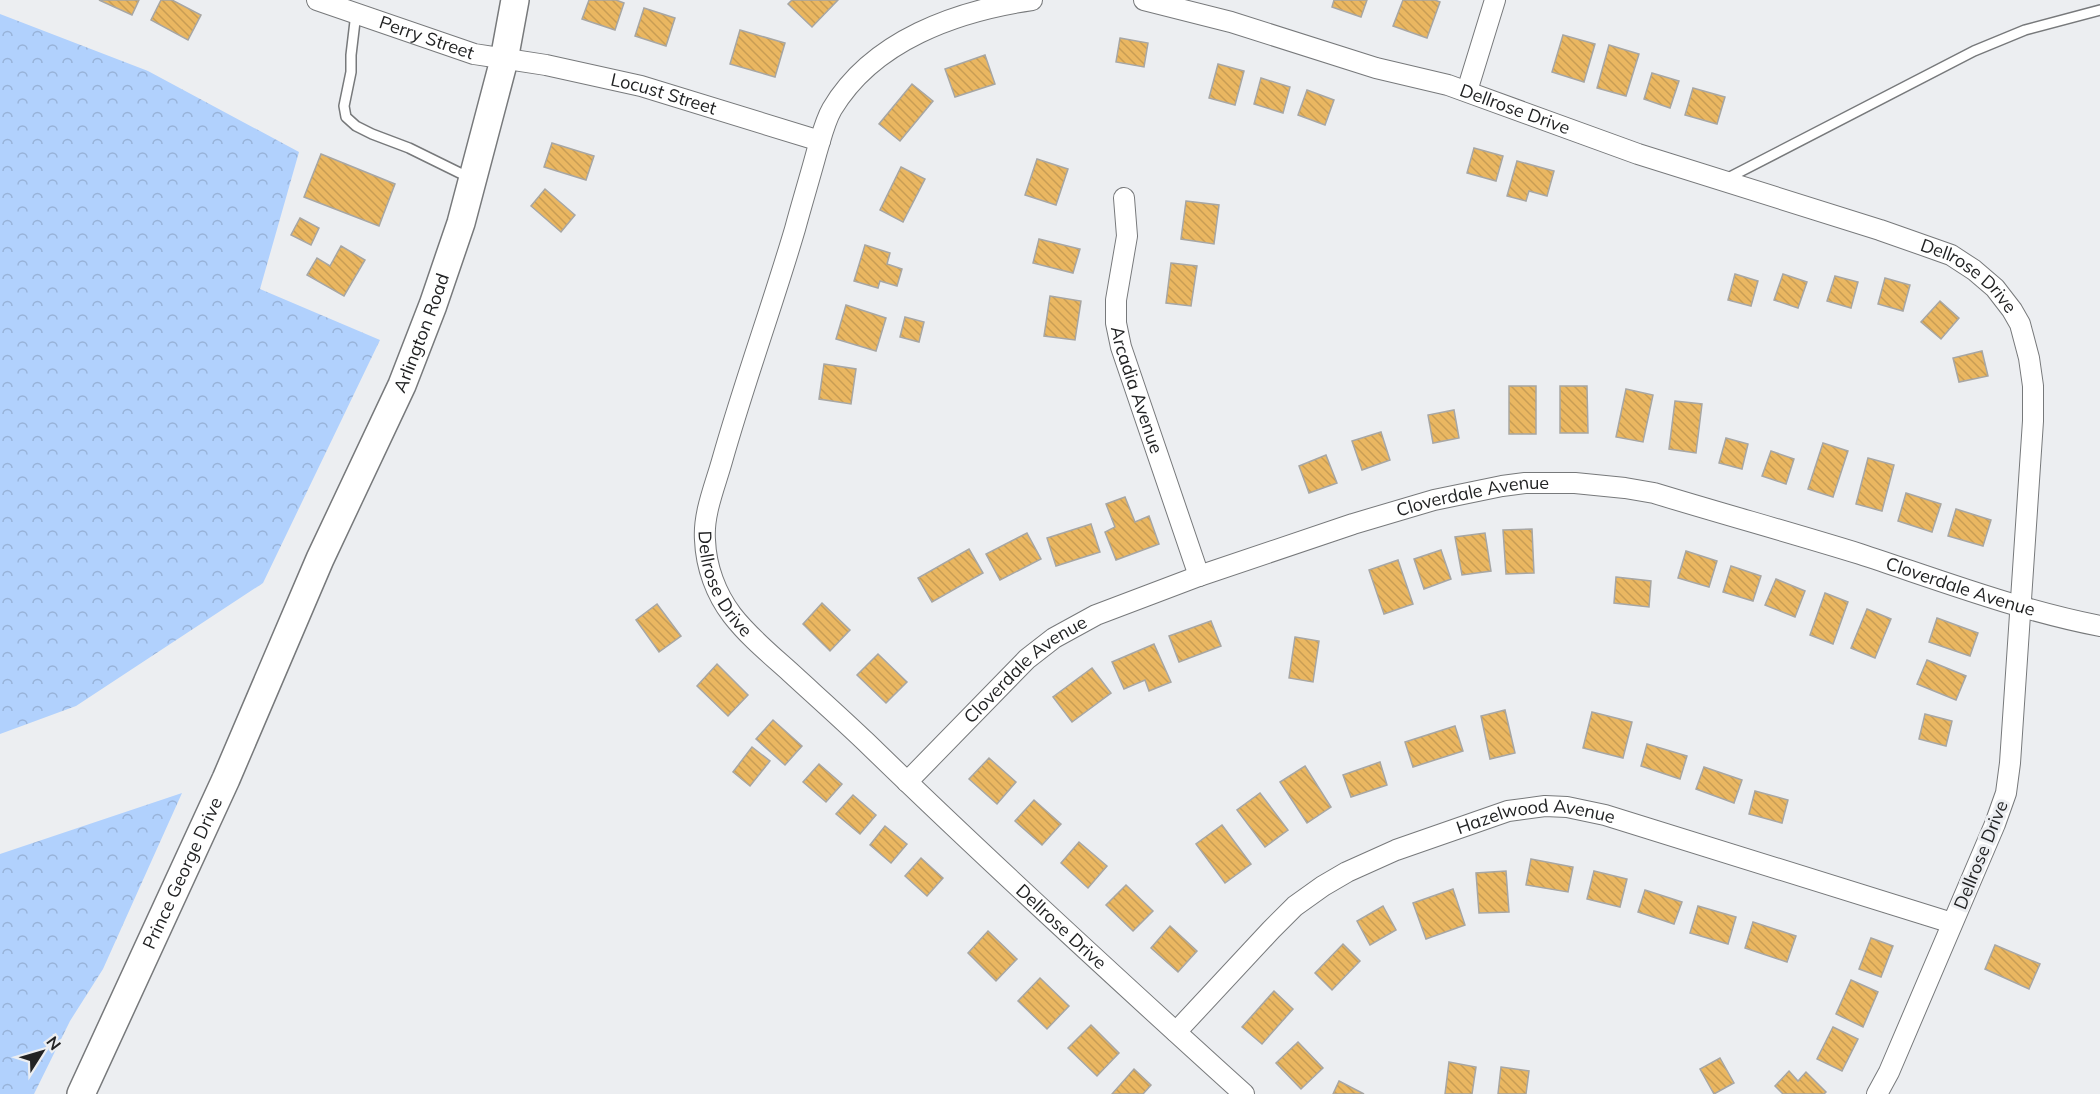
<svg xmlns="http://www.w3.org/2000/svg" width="2100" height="1094" viewBox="0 0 2100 1094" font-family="Mulish,sans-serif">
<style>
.forest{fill:url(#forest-crowns)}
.building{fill:url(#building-back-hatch);stroke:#a7a6a3;stroke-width:1.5}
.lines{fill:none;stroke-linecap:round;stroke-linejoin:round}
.lane-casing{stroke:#77797b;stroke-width:12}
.street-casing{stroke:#77797b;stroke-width:22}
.secondary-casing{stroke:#77797b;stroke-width:30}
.lane{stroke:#fff;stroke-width:9}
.street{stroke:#fff;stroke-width:20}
.secondary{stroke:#fff;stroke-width:27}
.labels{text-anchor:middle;stroke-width:6;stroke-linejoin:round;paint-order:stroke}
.street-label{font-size:18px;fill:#222324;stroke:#eceef1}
</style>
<defs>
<pattern id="forest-crowns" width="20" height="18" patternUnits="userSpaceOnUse" patternTransform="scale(1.5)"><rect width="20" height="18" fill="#b1d1fd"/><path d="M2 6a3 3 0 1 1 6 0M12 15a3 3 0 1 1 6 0" fill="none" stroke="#98b3d9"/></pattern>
<pattern id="building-back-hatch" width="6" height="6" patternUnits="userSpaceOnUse" patternTransform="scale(1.5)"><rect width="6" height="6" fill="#eab761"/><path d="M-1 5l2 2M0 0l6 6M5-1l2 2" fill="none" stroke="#c89d54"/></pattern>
</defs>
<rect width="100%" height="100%" fill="#eceef1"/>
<g class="forest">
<polygon points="0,14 148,71 299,152 260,289 380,340 263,583 76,706 0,734"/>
<polygon points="182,793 103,969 70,1021 34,1094 0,1094 0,854"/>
</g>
<g class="building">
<polygon points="99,0 139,0 132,15"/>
<polygon points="161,0 172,0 201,15 188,40 151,20"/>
<polygon points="589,0 616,0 624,3 615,30 582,19"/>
<polygon points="792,0 838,0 812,27 788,4"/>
<polygon points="1334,0 1367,0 1361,17 1332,7"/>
<polygon points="1403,0 1435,0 1440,2 1427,38 1393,26"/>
<polygon points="644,8 675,18 666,46 635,36"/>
<polygon points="740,30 785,43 775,77 730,64"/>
<polygon points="1563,35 1595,44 1584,82 1552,72"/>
<polygon points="1120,38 1148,43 1144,67 1116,62"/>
<polygon points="1609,45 1639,54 1626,96 1597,88"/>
<polygon points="985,55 995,84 955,97 945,69"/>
<polygon points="1218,64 1244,71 1235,105 1209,98"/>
<polygon points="1652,73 1679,81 1670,108 1644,99"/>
<polygon points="1261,78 1290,87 1283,113 1254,104"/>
<polygon points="912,84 933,101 900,141 879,124"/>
<polygon points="1693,88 1725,97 1717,124 1685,115"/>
<polygon points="1307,90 1334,100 1325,125 1298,115"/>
<polygon points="552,143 594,156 586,180 544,167"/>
<polygon points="1474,148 1503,156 1496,181 1467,173"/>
<polygon points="321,154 395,184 379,226 304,197"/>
<polygon points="1037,159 1068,169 1056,205 1025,195"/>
<polygon points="1517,161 1554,171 1547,196 1529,191 1526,201 1507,196"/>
<polygon points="901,167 925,179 903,222 880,210"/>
<polygon points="545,189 575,215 561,232 531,206"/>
<polygon points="1186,201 1219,205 1214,244 1181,239"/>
<polygon points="300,218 319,228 311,245 291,235"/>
<polygon points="1039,239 1080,249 1073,273 1033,263"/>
<polygon points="865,245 890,253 887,264 902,269 897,286 880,281 878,288 854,281"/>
<polygon points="341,246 365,260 344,296 307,275 317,258 330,266"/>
<polygon points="1171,263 1197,266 1191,306 1166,303"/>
<polygon points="1735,274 1758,281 1751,306 1728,300"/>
<polygon points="1783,274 1807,282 1798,308 1774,300"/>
<polygon points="1835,276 1858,282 1851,308 1827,301"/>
<polygon points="1885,278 1910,285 1903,311 1878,304"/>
<polygon points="1050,296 1081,301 1075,340 1044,336"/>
<polygon points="1940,301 1959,318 1941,339 1921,322"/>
<polygon points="846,305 886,318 876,351 836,339"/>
<polygon points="905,317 924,322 919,342 900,337"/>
<polygon points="1982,351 1988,376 1959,382 1953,358"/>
<polygon points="824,364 856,369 851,404 819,399"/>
<rect x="1509" y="386" width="27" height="48"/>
<polygon points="1560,386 1587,386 1588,433 1560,433"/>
<polygon points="1626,389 1653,395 1643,442 1616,437"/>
<polygon points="1675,401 1702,404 1696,453 1669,449"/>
<polygon points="1454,410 1459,438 1433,443 1428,415"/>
<polygon points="1381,432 1390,460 1362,470 1352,441"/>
<polygon points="1726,438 1748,444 1742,469 1719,463"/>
<polygon points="1823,443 1848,451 1833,497 1808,489"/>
<polygon points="1771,451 1794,459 1786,484 1762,476"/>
<polygon points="1326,455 1337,483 1309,493 1299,466"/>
<polygon points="1868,458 1894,465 1882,511 1856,504"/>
<polygon points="1906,493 1941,504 1932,532 1898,521"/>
<polygon points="1125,497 1135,522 1149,516 1159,544 1116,560 1105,532 1115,527 1106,504"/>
<polygon points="1956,509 1991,520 1983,546 1948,536"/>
<polygon points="1091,524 1100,552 1056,566 1047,538"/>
<polygon points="1532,529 1534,573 1506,574 1503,530"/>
<polygon points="1027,533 1041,559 1000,580 986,554"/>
<polygon points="1485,533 1491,571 1462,575 1455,537"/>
<polygon points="969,549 983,573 932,602 918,578"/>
<polygon points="1441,550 1451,579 1424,589 1414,559"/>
<polygon points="1686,551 1717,561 1709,587 1678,578"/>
<polygon points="1398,560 1413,604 1384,614 1369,570"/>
<polygon points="1731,566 1761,576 1753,601 1723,592"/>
<polygon points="1616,577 1651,581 1649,607 1614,603"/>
<polygon points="1776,579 1805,591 1795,617 1765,605"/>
<polygon points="1825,593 1848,602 1833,644 1810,635"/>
<polygon points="822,603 850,630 830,651 803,624"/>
<polygon points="657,604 681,636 659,652 636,620"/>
<polygon points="1867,609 1891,619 1875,658 1851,648"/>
<polygon points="1937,618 1978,633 1970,656 1929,642"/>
<polygon points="1211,621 1221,646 1179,662 1169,636"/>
<polygon points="1295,637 1319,641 1313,682 1289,678"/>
<polygon points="1154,644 1171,682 1149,691 1145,680 1124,689 1112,662"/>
<polygon points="878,654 907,682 886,703 857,675"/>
<polygon points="1927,660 1966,676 1956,700 1917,684"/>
<polygon points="717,664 748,695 728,716 697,686"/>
<polygon points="1092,668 1111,693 1072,722 1053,697"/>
<polygon points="1505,710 1515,753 1490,759 1481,716"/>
<polygon points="1592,712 1632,722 1623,758 1583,748"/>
<polygon points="1925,714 1952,721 1946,746 1919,739"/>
<polygon points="773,720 802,746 785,765 756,739"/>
<polygon points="1455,726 1463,751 1413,767 1405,742"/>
<polygon points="1647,744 1687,756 1680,779 1641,766"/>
<polygon points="752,747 770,761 750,786 733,772"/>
<polygon points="989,758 1016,782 997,804 969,779"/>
<polygon points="1380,762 1387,785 1351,797 1343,775"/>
<polygon points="819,764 842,784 826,802 803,782"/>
<polygon points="1305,766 1331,807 1307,823 1280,782"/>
<polygon points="1704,767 1742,780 1734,803 1696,789"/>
<polygon points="1755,791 1788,800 1782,823 1749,814"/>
<polygon points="1260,793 1288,830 1265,847 1237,810"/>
<polygon points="853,795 876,815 860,834 836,814"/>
<polygon points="1034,800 1061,824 1042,845 1015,821"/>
<polygon points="1222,825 1251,864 1225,883 1196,844"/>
<polygon points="885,826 907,844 891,863 870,845"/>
<polygon points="1079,842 1107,866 1088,888 1061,863"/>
<polygon points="921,858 943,878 927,896 905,876"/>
<polygon points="1531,859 1573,867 1568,892 1526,885"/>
<polygon points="1506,871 1509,912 1479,913 1476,873"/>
<polygon points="1594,871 1627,879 1620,907 1587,899"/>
<polygon points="1126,885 1153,911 1133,931 1106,905"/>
<polygon points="1453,889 1465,925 1426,939 1413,903"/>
<polygon points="1645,890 1682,902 1674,924 1638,912"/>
<polygon points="1383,906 1396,930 1370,945 1357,921"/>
<polygon points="1698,906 1736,917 1728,944 1690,933"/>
<polygon points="1753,922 1796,936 1787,962 1745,948"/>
<polygon points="1170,926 1197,951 1178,972 1151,948"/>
<polygon points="988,931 1017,959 996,981 968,953"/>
<polygon points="1871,938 1893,946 1881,977 1859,969"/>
<polygon points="1343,944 1360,961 1332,990 1315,973"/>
<polygon points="1995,945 2040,964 2029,989 1985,969"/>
<polygon points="1040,978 1069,1006 1047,1029 1018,1001"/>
<polygon points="1851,980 1878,992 1863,1027 1836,1014"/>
<polygon points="1274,991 1293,1009 1262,1044 1242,1027"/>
<polygon points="1091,1025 1119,1053 1097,1076 1068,1048"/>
<polygon points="1833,1027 1858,1039 1842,1071 1817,1059"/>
<polygon points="1298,1042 1323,1068 1301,1089 1276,1063"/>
<polygon points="1720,1058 1734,1083 1714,1094 1700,1069"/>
<polygon points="1449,1062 1476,1067 1472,1094 1445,1094"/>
<polygon points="1501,1067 1529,1071 1526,1094 1498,1094"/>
<polygon points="1134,1069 1151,1085 1143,1094 1112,1094"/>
<polygon points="1789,1071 1798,1081 1806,1072 1826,1092 1824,1094 1783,1094 1775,1086"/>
<polygon points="1339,1081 1364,1094 1333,1094"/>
</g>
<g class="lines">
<g class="lane-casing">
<g id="lane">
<polyline points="356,13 351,55 351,72 344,106 346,117 356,126 372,134 409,148 470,178"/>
<polyline points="1726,179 1974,51 2025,30 2100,10"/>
</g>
</g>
<g class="street-casing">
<g id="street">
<path id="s1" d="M317,0L474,54L546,65L641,86L820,141"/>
<path id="s2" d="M1032,0C957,11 873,40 832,109C825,121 821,138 817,151C810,177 802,203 795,229C772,307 744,383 722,461C715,486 703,514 705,540C706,567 716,594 732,615C749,637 770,654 790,672C815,695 841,718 866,742C989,862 1116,978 1244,1094"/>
<path id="s3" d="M1144,0L1231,22L1376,68L1448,85L1638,154L1880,230L1951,255L1974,270L1995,288L2012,310L2020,324L2029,358L2033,386V421L2010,763L2006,793L1995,824L1889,1072L1877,1094"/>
<polyline points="1467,91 1495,0"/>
<path id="s4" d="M1124,198L1127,236L1116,300V323L1121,347L1199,576"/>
<path id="s5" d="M907,782L1027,659L1054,638L1096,615L1199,576L1353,524L1434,500L1502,486L1525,483H1575L1625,488L1654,493C1723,514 1792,533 1860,554C1939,580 2018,610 2100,626"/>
<path id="s6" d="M1176,1032L1271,930L1295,906L1323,886L1347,872L1396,850L1508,811L1545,806L1567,807L1605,815L1952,923"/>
</g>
</g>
<g class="secondary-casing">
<g id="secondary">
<path id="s7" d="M81,1094L226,779L320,559L402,385L433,305L461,223L504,60L515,0"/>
</g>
</g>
<use href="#lane" class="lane"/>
<use href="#street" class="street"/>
<use href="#secondary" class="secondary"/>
</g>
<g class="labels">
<g class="street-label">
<text dy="6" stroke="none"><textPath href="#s1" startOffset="116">Perry Street</textPath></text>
<text dy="6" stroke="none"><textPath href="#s1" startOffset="360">Locust Street</textPath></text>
<text dy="6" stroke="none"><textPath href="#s3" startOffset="387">Dellrose Drive</textPath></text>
<text dy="6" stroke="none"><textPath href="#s3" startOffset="873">Dellrose Drive</textPath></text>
<text dy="6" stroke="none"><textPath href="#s7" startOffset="834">Arlington Road</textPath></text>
<text dy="6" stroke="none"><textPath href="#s4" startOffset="196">Arcadia Avenue</textPath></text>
<text dy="6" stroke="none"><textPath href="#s5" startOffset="650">Cloverdale Avenue</textPath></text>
<text dy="6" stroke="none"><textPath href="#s2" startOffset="734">Dellrose Drive</textPath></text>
<text dy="6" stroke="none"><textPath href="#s5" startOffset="1154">Cloverdale Avenue</textPath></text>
<text dy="6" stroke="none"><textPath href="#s5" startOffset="164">Cloverdale Avenue</textPath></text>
<text dy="6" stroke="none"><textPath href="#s6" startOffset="435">Hazelwood Avenue</textPath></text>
<text transform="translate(1981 855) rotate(-68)" y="6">Dellrose Drive</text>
<text dy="6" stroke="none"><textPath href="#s7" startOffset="243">Prince George Drive</textPath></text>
<text dy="6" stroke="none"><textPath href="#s2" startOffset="1220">Dellrose Drive</textPath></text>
</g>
</g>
<g transform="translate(42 1052) rotate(53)" stroke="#eceef1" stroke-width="4.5" paint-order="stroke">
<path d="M0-4.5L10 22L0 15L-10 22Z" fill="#222324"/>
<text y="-9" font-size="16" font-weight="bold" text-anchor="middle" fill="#222324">N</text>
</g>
</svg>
